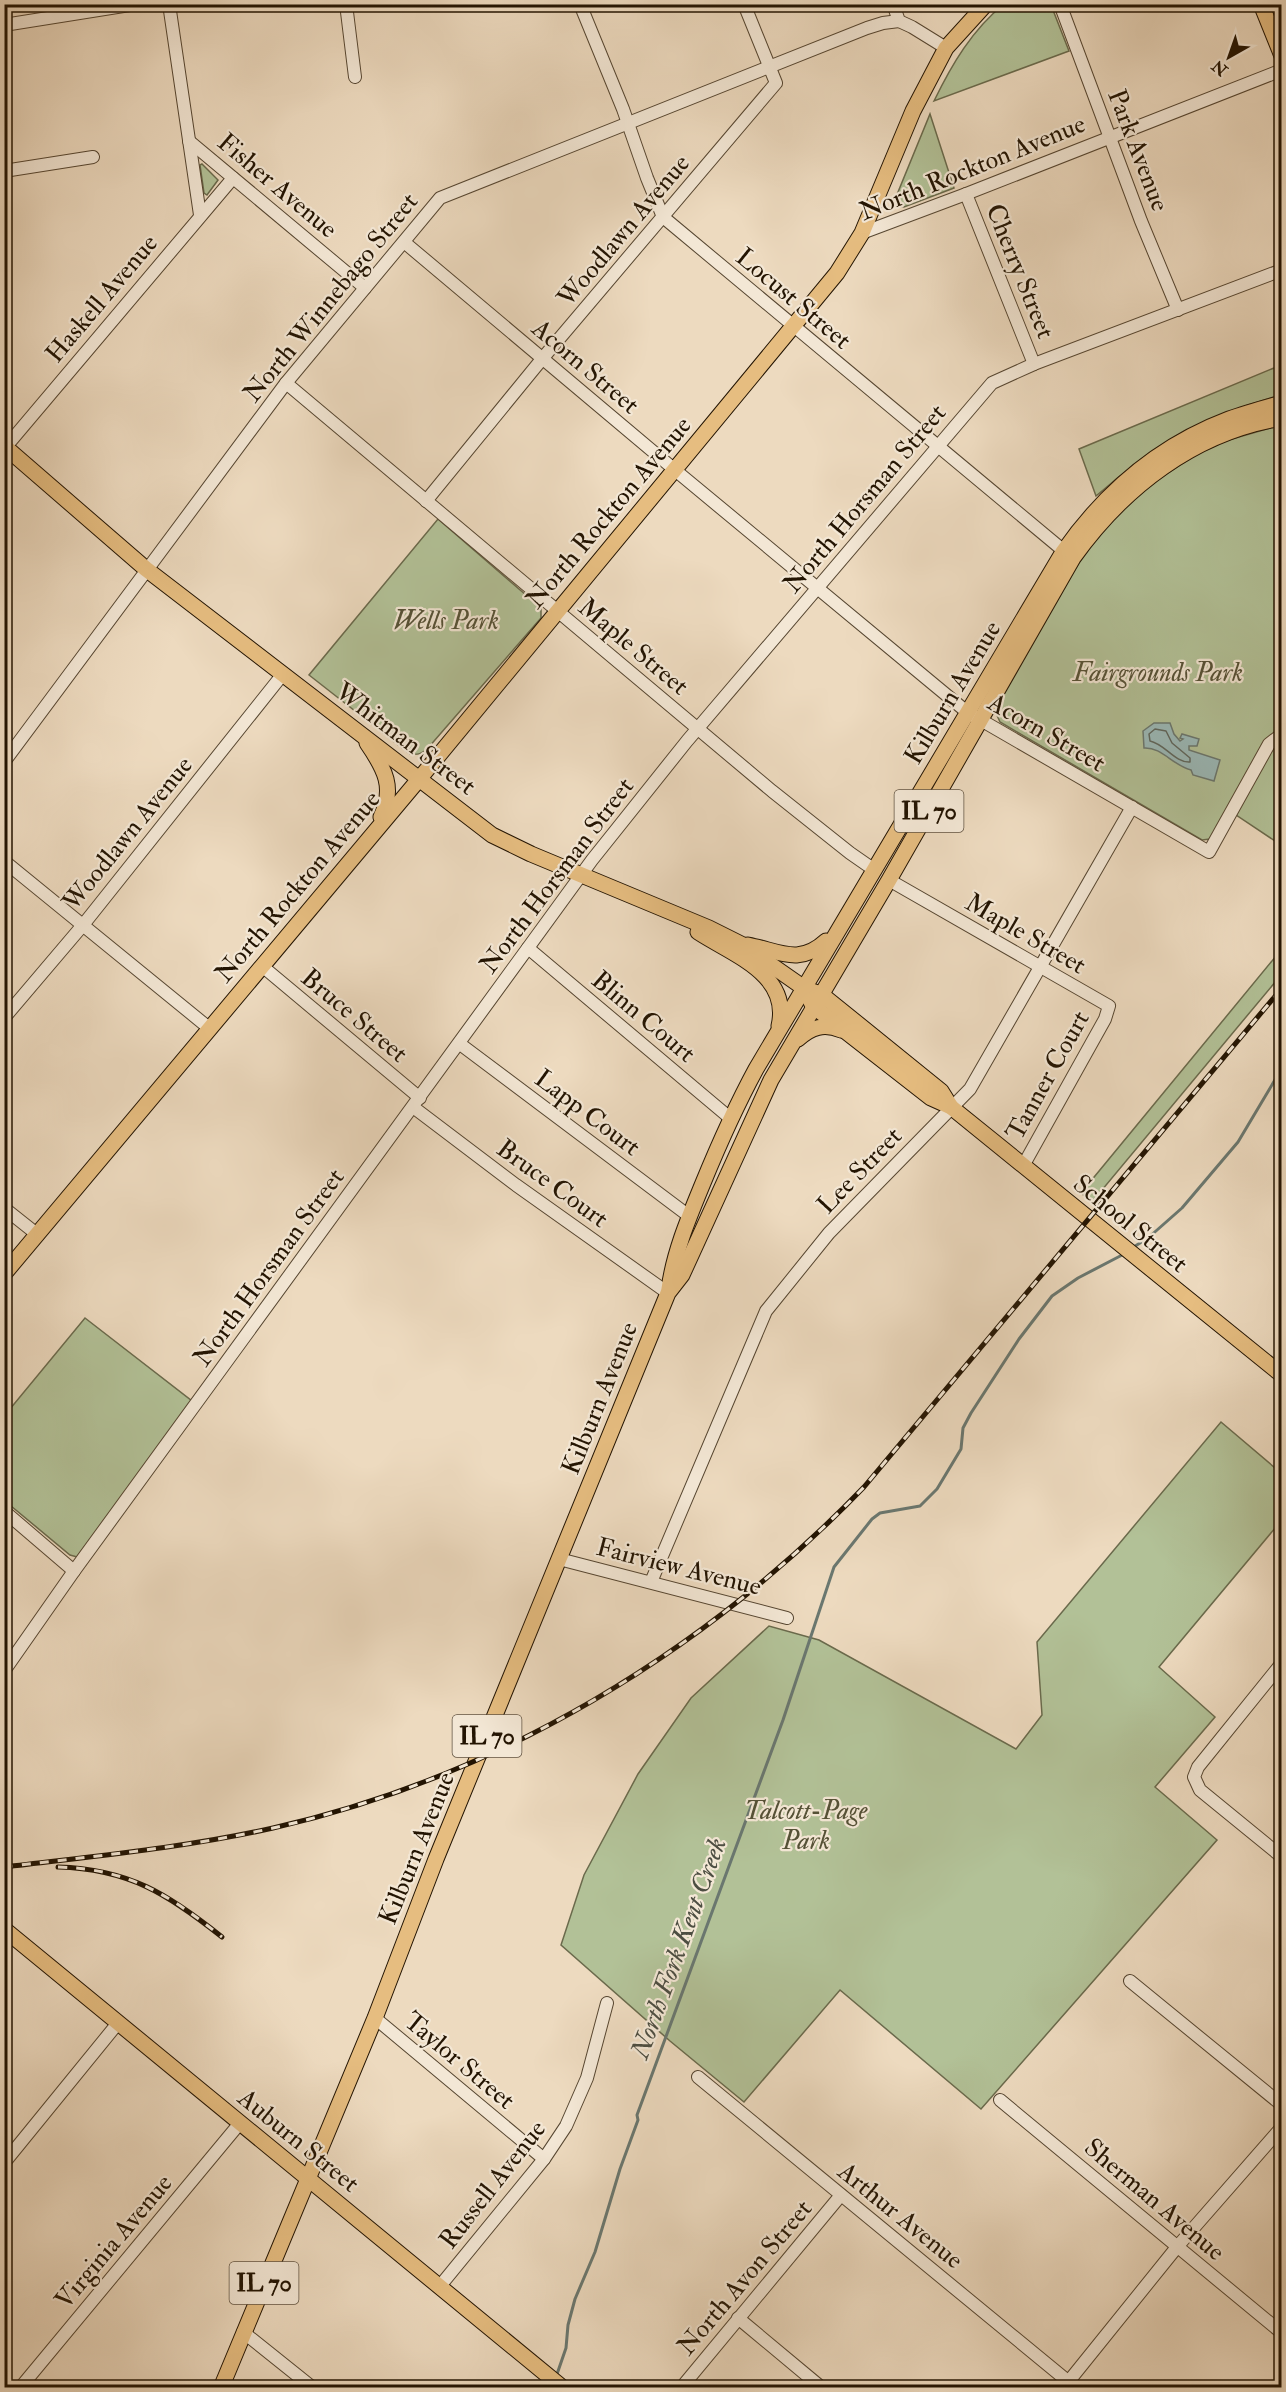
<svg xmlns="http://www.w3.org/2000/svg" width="1286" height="2392" viewBox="0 0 1286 2392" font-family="'IM FELL Double Pica',serif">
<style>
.green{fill:#b2c197;stroke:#6a6a4c;stroke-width:1.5}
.water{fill:#9ab9b8;stroke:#6a776f;stroke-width:1.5}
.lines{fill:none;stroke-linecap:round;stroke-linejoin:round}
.shore{stroke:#5e665d;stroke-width:1.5}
.stream{stroke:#6a776f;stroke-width:3}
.minor-casing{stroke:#564631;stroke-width:14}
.major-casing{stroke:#231402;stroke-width:17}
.minor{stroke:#f3e7d5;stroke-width:12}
.major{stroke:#e6bd80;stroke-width:15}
.rail-casing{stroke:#231402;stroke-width:5}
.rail{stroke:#f3e7d5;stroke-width:3;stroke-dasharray:9;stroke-linecap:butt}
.labels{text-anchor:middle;stroke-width:4.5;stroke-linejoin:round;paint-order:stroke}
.shield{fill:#f3e7d5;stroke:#615341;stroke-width:1.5}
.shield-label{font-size:24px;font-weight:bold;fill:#231402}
.street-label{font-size:26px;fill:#231402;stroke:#f3e7d5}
.park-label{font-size:26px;font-style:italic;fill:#555136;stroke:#f3e7d5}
.water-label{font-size:27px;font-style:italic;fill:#4d4e42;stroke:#f3e7d5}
</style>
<rect width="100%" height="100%" fill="#eddabf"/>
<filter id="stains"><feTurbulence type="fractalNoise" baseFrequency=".00333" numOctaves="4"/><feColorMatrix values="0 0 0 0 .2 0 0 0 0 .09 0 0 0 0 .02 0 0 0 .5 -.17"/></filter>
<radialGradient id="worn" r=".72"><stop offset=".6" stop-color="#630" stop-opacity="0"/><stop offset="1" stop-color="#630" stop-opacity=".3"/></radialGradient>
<g class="green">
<path d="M1004,4L1051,5L1069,51L934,101C952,64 972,30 1004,4Z"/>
<polygon points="930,114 954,188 904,207 899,206 896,202 896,197"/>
<polygon points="202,164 218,180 207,195 204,193 200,165"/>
<path d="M1281,365V395C1208,414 1153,446 1096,496L1079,449Z"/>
<polygon points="1281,425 1281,845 1227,809 1210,839 1202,840 1000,722 996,713 996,707 1074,571 1088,548 1106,526 1148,486 1195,455 1225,441"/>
<path d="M438,519L541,608V618L428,748C422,754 418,755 410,754L309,675Z"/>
<polygon points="1281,950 1281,975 1092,1202 1081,1193"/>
<polygon points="85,1318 192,1401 77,1557 70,1555 5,1501 5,1415"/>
<polygon points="1221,1422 1281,1473 1281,1521 1159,1667 1215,1717 1155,1787 1217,1840 981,2109 840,1990 744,2102 670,2041 561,1945 584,1875 638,1774 691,1698 769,1626 819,1640 1016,1749 1042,1715 1037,1642"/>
</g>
<path class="water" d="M1154,723H1170L1174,734L1180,741L1183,739L1180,738L1182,734L1199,739L1197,746H1189V750L1220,760L1214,781L1193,775L1191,770C1172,765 1162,747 1144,748L1143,731Z"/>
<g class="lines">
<path class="shore" d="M1155,729L1166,731L1172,743L1190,758V762C1175,763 1165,744 1150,741L1149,734Z"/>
<g class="stream">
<polyline points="1132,1248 1148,1238 1182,1208 1238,1142 1282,1068"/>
<polyline points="556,2377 566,2348 568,2325 575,2299 595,2252 620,2169 638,2120 637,2115 783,1720 834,1567 872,1519 880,1513 920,1506 937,1489 961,1449 963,1428 971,1413 1019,1339 1052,1296 1078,1278 1124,1254"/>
</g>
<g class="minor-casing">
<g id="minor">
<polyline points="169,4 200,215"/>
<polyline points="346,4 355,77"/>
<polyline points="580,4 623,109 647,178 663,217 1070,556"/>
<polyline points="893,4 899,21 912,27 946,48"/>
<polyline points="1060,4 1141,221 1178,310"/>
<polyline points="4,25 136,4"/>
<polyline points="189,141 365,288"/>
<polyline points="4,171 93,157"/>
<polyline points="966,194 1034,364"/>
<polyline points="862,233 966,194 1282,70"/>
<polyline points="404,242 675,470 967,712 1209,852 1269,744 1282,734"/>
<polyline points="286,383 772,791 850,853 873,869"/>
<polyline points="4,449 233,178"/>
<polyline points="426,501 542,359 776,83 744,4"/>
<polyline points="4,762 286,383 440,198 867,28 883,23 899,21"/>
<polyline points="4,861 209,1028"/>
<polyline points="889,880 1109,1006 1105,1019 1023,1166"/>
<polyline points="528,948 730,1118"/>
<polyline points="262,966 420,1098"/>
<polyline points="4,1018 83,925 283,674"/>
<polyline points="460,1044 689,1216"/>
<polyline points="413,1107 516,1185 668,1293"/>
<polyline points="4,1208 38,1235"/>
<polyline points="4,1511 74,1571"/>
<polyline points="559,1559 787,1618"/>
<polyline points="651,1582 766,1311 829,1233 970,1089 1132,807"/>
<polyline points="1282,1663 1198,1767 1194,1777 1200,1790 1282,1857"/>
<polyline points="4,1671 74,1571 592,860 687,741 992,383 1034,364 1282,270"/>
<polyline points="1130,1981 1282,2105"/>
<polyline points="375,2018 544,2159"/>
<polyline points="698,2077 1076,2388"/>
<polyline points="1000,2100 1282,2333"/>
<polyline points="4,2163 118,2023"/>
<polyline points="440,2286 544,2159 566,2126 587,2078 607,2003"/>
<polyline points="738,2318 822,2388"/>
<polyline points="243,2332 313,2388"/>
<polyline points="1069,2381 1177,2247 1282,2127"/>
<polyline points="20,2388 240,2123"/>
<polyline points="681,2388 841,2195"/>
</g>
</g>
<g class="major-casing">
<g id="major">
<polyline points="1261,4 1282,56"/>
<polyline points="4,446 146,569 492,835 531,854 709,928 741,944 804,988 813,1006 931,1098 951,1107 1282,1375"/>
<path d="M367,743C385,769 395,788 381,817"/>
<path d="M698,932C733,955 791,974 779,1026"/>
<path d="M748,945C779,951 799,966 826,941"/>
<polyline points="812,991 821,994 941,1091 951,1107"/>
<path d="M798,1039C811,1027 824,1023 841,1030"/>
<polyline points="4,1274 420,778 837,273 862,233 913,111 946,48 986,4"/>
<path d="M669,1289C674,1252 689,1217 703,1183C719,1144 736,1106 756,1069L1063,552C1105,492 1160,445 1229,419C1246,413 1264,408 1282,403"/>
<polyline points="4,1929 563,2388"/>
<path d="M221,2388L375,2018L436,1859L668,1293L682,1275L771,1080L889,880L1073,558C1123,488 1194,432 1282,418"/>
</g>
</g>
<use href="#minor" class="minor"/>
<use href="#major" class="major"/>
<g class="rail-casing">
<g id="rail">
<path d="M4,1867C94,1856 184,1848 273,1828C498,1777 704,1653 864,1487L1282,988"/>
<path d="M58,1867C129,1869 168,1894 222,1937"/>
</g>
</g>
<use href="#rail" class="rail"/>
</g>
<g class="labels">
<g class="shield">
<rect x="894.5" y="790" width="69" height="42" rx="4.5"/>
<rect x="452.5" y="1715" width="69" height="42" rx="4.5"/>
<rect x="229.5" y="2262" width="69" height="42" rx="4.5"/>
</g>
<g class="shield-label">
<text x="929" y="819">IL 70</text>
<text x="487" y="1744">IL 70</text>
<text x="264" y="2291">IL 70</text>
</g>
<g class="street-label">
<text transform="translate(1139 150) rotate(69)" y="9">Park Avenue</text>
<text transform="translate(972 167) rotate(-22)" y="9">North Rockton Avenue</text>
<text transform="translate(278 185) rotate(40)" y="9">Fisher Avenue</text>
<text transform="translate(623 230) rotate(-50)" y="9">Woodlawn Avenue</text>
<text transform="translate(1021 271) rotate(68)" y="9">Cherry Street</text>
<text transform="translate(330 297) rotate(-51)" y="9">North Winnebago Street</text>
<text transform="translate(101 298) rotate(-50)" y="9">Haskell Avenue</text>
<text transform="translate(794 298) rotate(40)" y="9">Locust Street</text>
<text transform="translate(586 366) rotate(40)" y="9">Acorn Street</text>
<text transform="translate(864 498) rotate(-50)" y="9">North Horsman Street</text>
<text transform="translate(608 512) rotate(-50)" y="9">North Rockton Avenue</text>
<text transform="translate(634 646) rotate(40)" y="9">Maple Street</text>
<text transform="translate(952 692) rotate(-59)" y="9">Kilburn Avenue</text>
<text transform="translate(1047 732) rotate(30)" y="9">Acorn Street</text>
<text transform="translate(406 738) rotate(37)" y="9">Whitman Street</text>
<text transform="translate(127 833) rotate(-51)" y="9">Woodlawn Avenue</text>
<text transform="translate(556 875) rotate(-53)" y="9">North Horsman Street</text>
<text transform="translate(297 886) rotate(-50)" y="9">North Rockton Avenue</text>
<text transform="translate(1026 933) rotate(30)" y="9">Maple Street</text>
<text transform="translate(355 1015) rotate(40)" y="9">Bruce Street</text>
<text transform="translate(644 1016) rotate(40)" y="9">Blinn Court</text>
<text transform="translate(1047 1075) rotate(-61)" y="9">Tanner Court</text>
<text transform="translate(588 1112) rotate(37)" y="9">Lapp Court</text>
<text transform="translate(859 1170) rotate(-46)" y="9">Lee Street</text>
<text transform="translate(553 1183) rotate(36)" y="9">Bruce Court</text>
<text transform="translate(1131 1223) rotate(39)" y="9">School Street</text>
<text transform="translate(268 1267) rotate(-54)" y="9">North Horsman Street</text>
<text transform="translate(599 1398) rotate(-68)" y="9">Kilburn Avenue</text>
<text transform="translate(679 1566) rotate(14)" y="9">Fairview Avenue</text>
<text transform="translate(416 1848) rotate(-68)" y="9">Kilburn Avenue</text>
<text transform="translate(460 2060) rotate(40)" y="9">Taylor Street</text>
<text transform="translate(299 2140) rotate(39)" y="9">Auburn Street</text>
<text transform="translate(492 2184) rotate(-52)" y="9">Russell Avenue</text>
<text transform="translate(1155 2199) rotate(40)" y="9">Sherman Avenue</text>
<text transform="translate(901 2215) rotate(39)" y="9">Arthur Avenue</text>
<text transform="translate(113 2241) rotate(-50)" y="9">Virginia Avenue</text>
<text transform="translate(744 2277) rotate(-50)" y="9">North Avon Street</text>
</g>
<g class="park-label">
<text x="446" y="629">Wells Park</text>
<text x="1158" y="681">Fairgrounds Park</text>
<text x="806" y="1819">Talcott-Page<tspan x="806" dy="30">Park</tspan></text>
</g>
<g class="water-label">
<text transform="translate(678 1948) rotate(-70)" y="9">North Fork Kent Creek</text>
</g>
</g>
<rect width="1286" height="2392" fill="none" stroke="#eddabf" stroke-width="24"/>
<rect x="6" y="6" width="1274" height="2380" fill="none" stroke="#231402" stroke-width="3"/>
<rect x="12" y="12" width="1262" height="2368" fill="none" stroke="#231402" stroke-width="1.5"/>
<g transform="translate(1229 57) rotate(220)" stroke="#f3e7d5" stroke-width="4.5" paint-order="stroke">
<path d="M0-4.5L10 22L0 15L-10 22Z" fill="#231402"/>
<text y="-9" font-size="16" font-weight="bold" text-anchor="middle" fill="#231402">N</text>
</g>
<rect width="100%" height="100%" filter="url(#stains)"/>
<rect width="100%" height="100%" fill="url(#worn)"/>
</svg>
